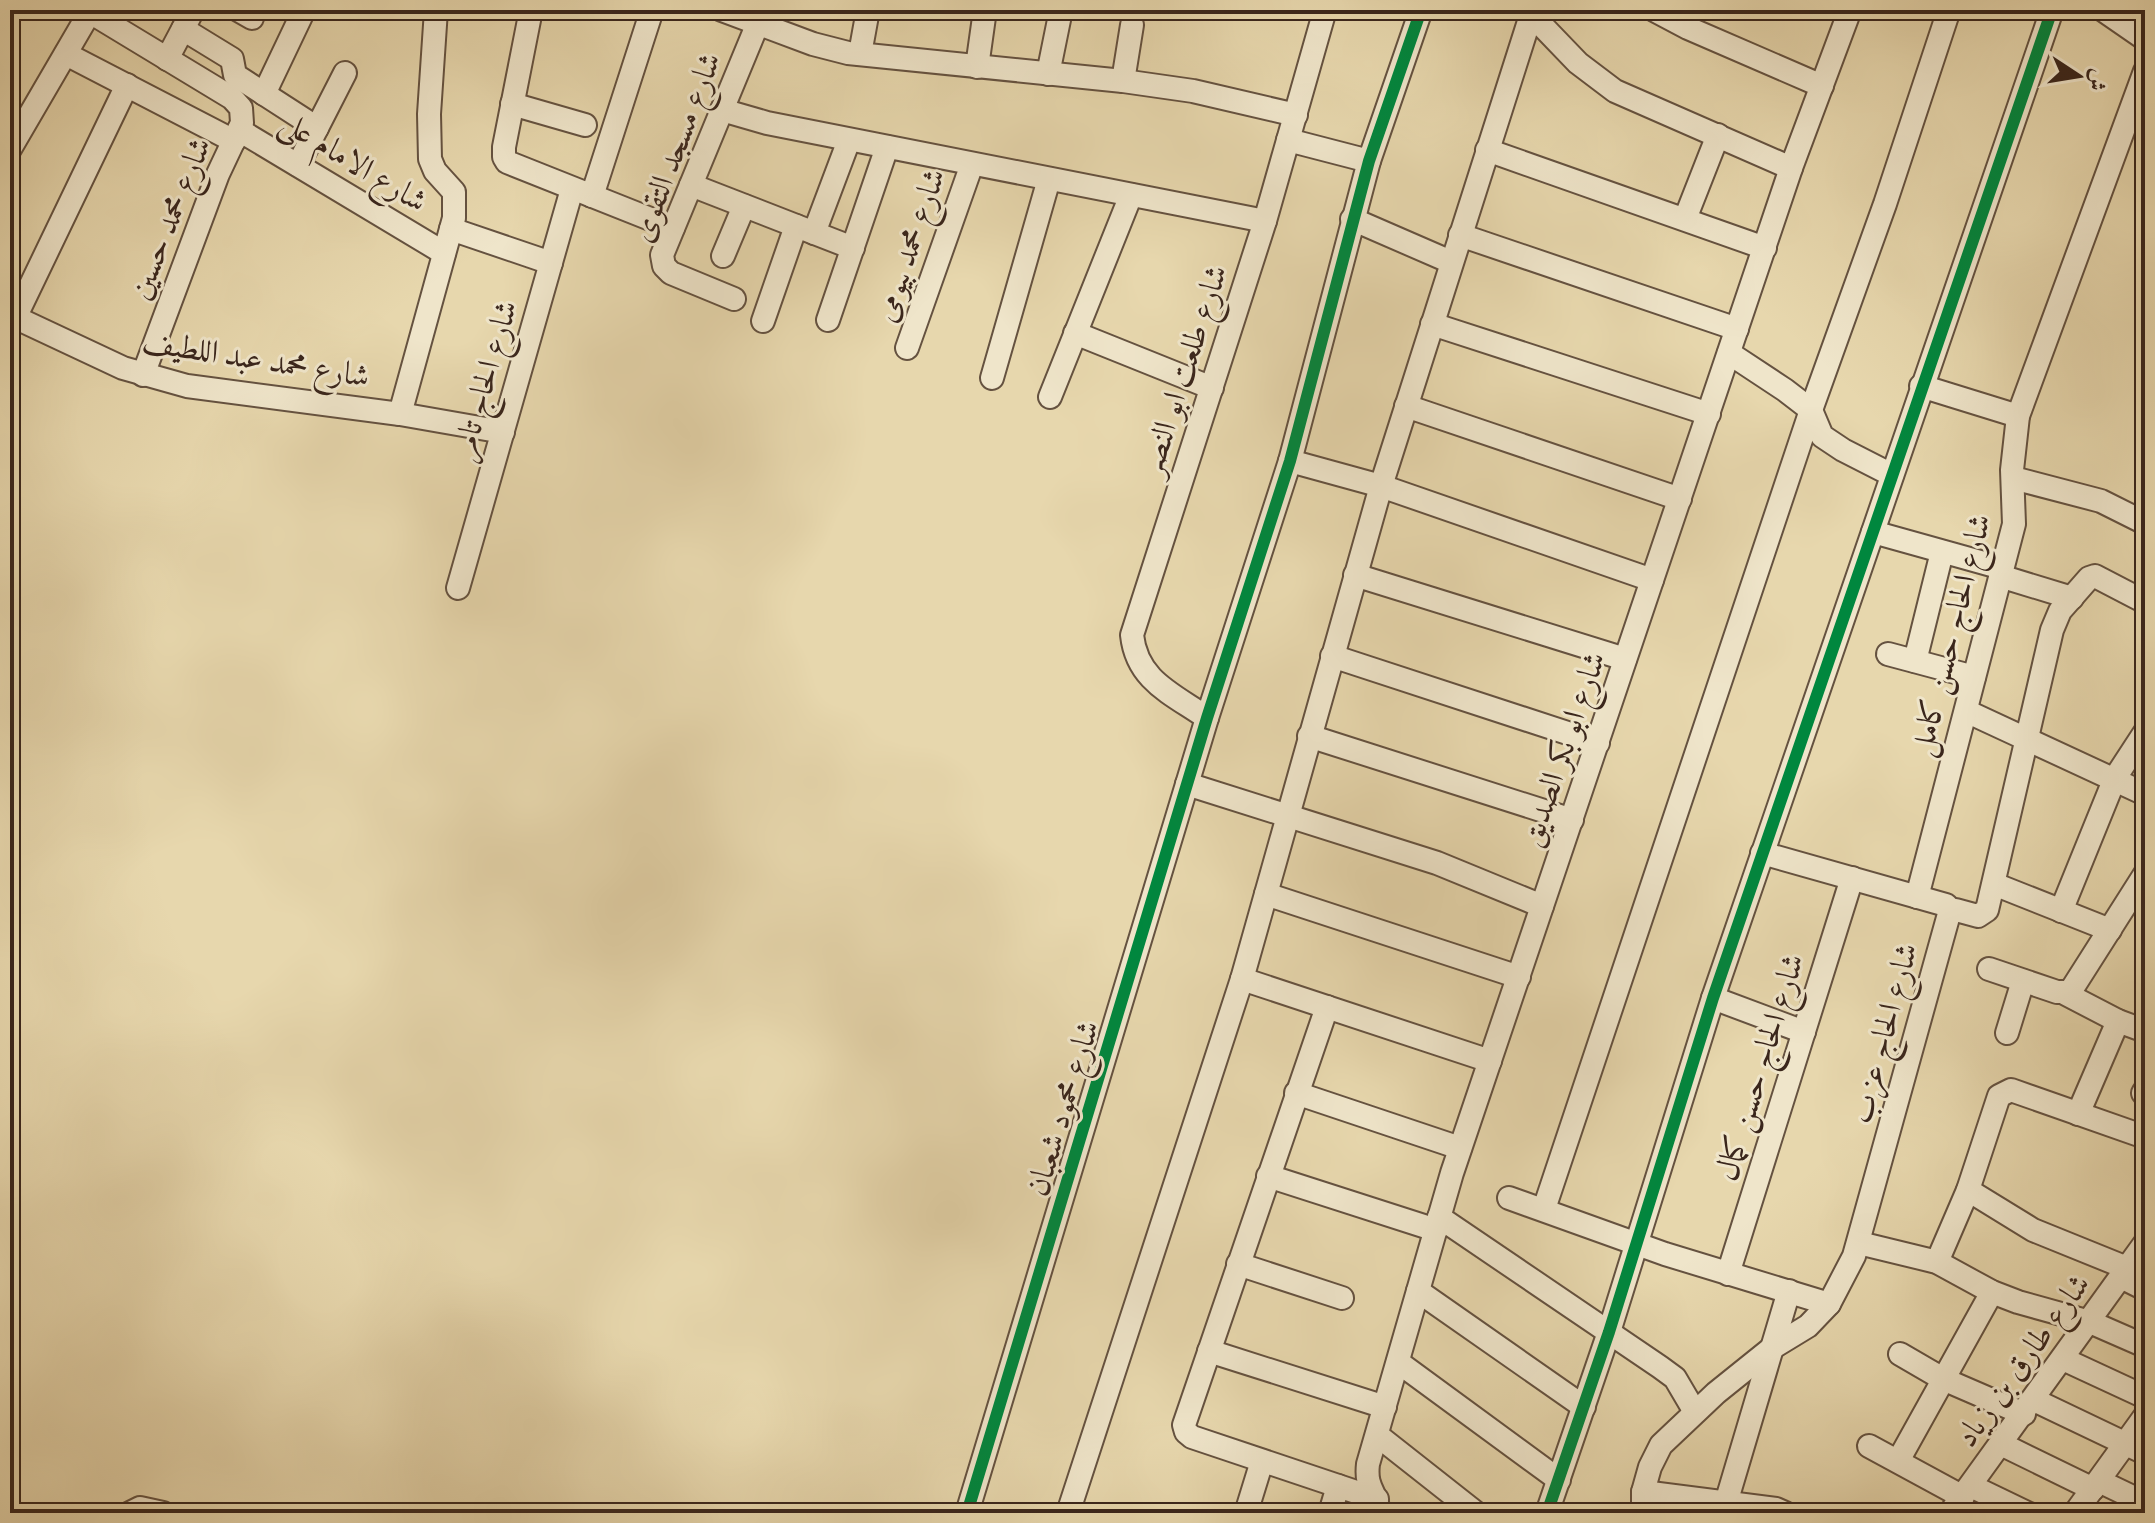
<svg xmlns="http://www.w3.org/2000/svg" width="2155" height="1523" viewBox="0 0 2155 1523" font-family="'IM FELL Great Primer',Amiri,serif">
<style>
.lines{fill:none;stroke-linecap:round;stroke-linejoin:round}
.minor-casing{stroke:#655240;stroke-width:26}
.minor{stroke:#efe5ca;stroke-width:22}
.rail{stroke:#3a261c;stroke-width:6;stroke-dasharray:14 14;stroke-linecap:butt}
.cycleway-casing{stroke:#efe5ca;stroke-width:17}
.cycleway{stroke:#00873e;stroke-width:12}
.labels{text-anchor:middle;stroke-width:6;stroke-linejoin:round;paint-order:stroke}
.street-label{font-size:32px;fill:#3a261c;stroke:#efe5ca}
</style>
<rect width="100%" height="100%" fill="#e7d7ad"/>
<filter id="stains"><feTurbulence type="fractalNoise" baseFrequency=".0025" numOctaves="4"/><feColorMatrix values="0 0 0 0 .2 0 0 0 0 .09 0 0 0 0 .02 0 0 0 .5 -.17"/></filter>
<radialGradient id="worn" r=".72"><stop offset=".6" stop-color="#630" stop-opacity="0"/><stop offset="1" stop-color="#630" stop-opacity=".3"/></radialGradient>
<g class="lines">
<g class="minor-casing">
<g id="minor">
<polyline points="238,10 252,18"/>
<polyline points="531,10 504,147 504,157 507,162 673,228"/>
<polyline points="722,10 813,44 848,53 1123,81 1193,91 1296,115"/>
<polyline points="1527,10 1578,63 1615,91 1791,168"/>
<polyline points="1654,10 1688,28 1822,86"/>
<polyline points="2103,10 2145,39"/>
<polyline points="90,12 232,98 241,108 242,123 218,174 143,375"/>
<polyline points="183,29 232,59 235,75 317,128"/>
<polyline points="66,54 234,141"/>
<polyline points="860,54 868,10"/>
<polyline points="167,59 193,10"/>
<polyline points="977,67 985,10"/>
<polyline points="1048,74 1061,10"/>
<polyline points="1123,81 1132,25"/>
<polyline points="264,94 304,10"/>
<polyline points="512,104 585,125"/>
<polyline points="722,110 767,123 1265,221"/>
<polyline points="239,130 444,253"/>
<polyline points="1288,140 1369,161"/>
<polyline points="10,149 91,10"/>
<polyline points="1487,150 1765,248"/>
<polyline points="298,165 345,73"/>
<polyline points="691,185 853,248"/>
<polyline points="592,196 652,10"/>
<polyline points="1352,219 1451,262"/>
<polyline points="1685,219 1718,135"/>
<polyline points="451,229 551,263"/>
<polyline points="814,233 849,140"/>
<polyline points="1460,235 1737,329"/>
<polyline points="723,256 744,206"/>
<polyline points="734,299 671,273 664,266 662,255 758,23"/>
<polyline points="10,315 123,368 187,386 400,414 503,432"/>
<polyline points="15,318 127,85"/>
<polyline points="828,320 887,147"/>
<polyline points="763,321 796,226"/>
<polyline points="1432,324 1709,414"/>
<polyline points="1075,333 1212,388"/>
<polyline points="907,348 972,164"/>
<polyline points="1729,353 1785,390 1811,410 1822,436 1843,450 1892,475"/>
<polyline points="992,378 1049,179"/>
<polyline points="1921,386 2018,416"/>
<polyline points="1050,397 1131,195"/>
<polyline points="1406,406 1680,499"/>
<polyline points="400,414 454,218 454,192 435,171 430,159 429,114 436,10"/>
<polyline points="1290,461 1381,486 1652,580"/>
<polyline points="2013,478 2101,501 2145,523"/>
<polyline points="1873,532 2002,568"/>
<polyline points="1355,575 1625,659"/>
<polyline points="2000,576 2072,598"/>
<polyline points="458,588 572,189"/>
<polyline points="1888,654 1974,677"/>
<polyline points="1332,656 1598,743"/>
<polyline points="1915,661 1942,552"/>
<polyline points="1966,711 2145,794"/>
<path d="M1207,718C1173,694 1137,681 1132,635L1265,221L1325,10"/>
<polyline points="1309,736 1572,820"/>
<polyline points="1187,784 1437,863 1542,906"/>
<polyline points="1762,853 1946,905 1952,911"/>
<polyline points="1994,884 2110,930"/>
<polyline points="1266,894 1519,977"/>
<polyline points="1917,897 2014,524 2012,470 2018,416 2145,71"/>
<polyline points="2061,911 2115,778 2145,732"/>
<polyline points="1989,969 2057,992 2070,992 2145,874"/>
<polyline points="1242,979 1490,1061"/>
<polyline points="2066,994 2118,1021 2145,1031"/>
<polyline points="1713,998 1804,1032"/>
<polyline points="1327,1007 1184,1425 1186,1432 1192,1437 1377,1499"/>
<polyline points="2007,1033 2023,981"/>
<polyline points="1296,1093 1460,1148"/>
<polyline points="2143,1093 2145,1090"/>
<polyline points="2078,1114 2118,1021"/>
<polyline points="1268,1176 1436,1230"/>
<polyline points="1968,1190 2033,1230 2127,1268"/>
<polyline points="1509,1198 1665,1254 1829,1304"/>
<polyline points="1544,1209 1811,410 1885,204 1949,10"/>
<polyline points="1439,1217 1660,1367 1675,1378 1695,1412"/>
<polyline points="1859,1243 1937,1262 1992,1292 2018,1302 2090,1322 2145,1346"/>
<polyline points="1937,1262 1968,1190 1999,1096 2011,1090 2145,1137"/>
<polyline points="1238,1264 1342,1298"/>
<polyline points="1728,1274 1852,878"/>
<polyline points="2121,1277 2145,1289"/>
<polyline points="1418,1291 1584,1407"/>
<polyline points="1209,1351 1385,1407"/>
<polyline points="1900,1354 1943,1379 2024,1414"/>
<polyline points="2063,1359 2145,1397"/>
<polyline points="1398,1362 1559,1480"/>
<polyline points="2034,1400 2145,1453"/>
<polyline points="1377,1435 1476,1513"/>
<polyline points="2001,1444 2093,1489"/>
<polyline points="1869,1446 1963,1497"/>
<polyline points="1898,1461 1992,1292"/>
<polyline points="2099,1481 2145,1503"/>
<polyline points="1971,1486 2027,1513"/>
<polyline points="1643,1492 1776,1509 1785,1513"/>
<polyline points="130,1513 140,1508 163,1513"/>
<polyline points="967,1513 1207,718 1290,461 1369,161 1421,10"/>
<polyline points="1068,1513 1242,979 1381,486 1531,15"/>
<polyline points="1246,1513 1262,1461"/>
<polyline points="1330,1513 1338,1486"/>
<path d="M1379,1513C1377,1491 1365,1490 1368,1464L1452,1173L1791,168L1850,10"/>
<polyline points="1547,1513 1609,1332 1713,998 2052,10"/>
<polyline points="1643,1513 1643,1492 1650,1467 1661,1445 1716,1393 1772,1348 1808,1326 1829,1304 1854,1256 1949,914 1956,910 1978,916 1987,910 2052,630 2060,611 2089,578 2095,576 2145,602"/>
<polyline points="1723,1513 1789,1291"/>
<polyline points="1950,1513 2145,1243"/>
<polyline points="2075,1513 2145,1416"/>
</g>
</g>
<use href="#minor" class="minor"/>
<polyline class="rail" points="2125,10 2145,24"/>
<g class="cycleway-casing">
<g id="cycleway">
<polyline points="967,1513 1207,718 1290,461 1369,161 1421,10"/>
<polyline points="1547,1513 1609,1332 1713,998 2052,10"/>
</g>
</g>
<use href="#cycleway" class="cycleway"/>
</g>
<g class="labels">
<g class="street-label">
<text transform="translate(675 147) rotate(-69)" y="11">شارع مسجد التقوى</text>
<text transform="translate(354 161) rotate(31)" y="11">شارع الامام على</text>
<text transform="translate(169 218) rotate(-68)" y="11">شارع محمد حسين</text>
<text transform="translate(909 245) rotate(-71)" y="11">شارع محمد بيومى</text>
<text transform="translate(256 358) rotate(9)" y="11">شارع محمد عبد اللطيف</text>
<text transform="translate(1183 370) rotate(-72)" y="11">شارع طلعت ابو النصر</text>
<text transform="translate(484 380) rotate(-74)" y="11">شارع الحاج تامر</text>
<text transform="translate(1950 635) rotate(-76)" y="11">شارع الحاج حسن كامل</text>
<text transform="translate(1562 749) rotate(-71)" y="11">شارع ابو بكر الصديق</text>
<text transform="translate(1883 1033) rotate(-75)" y="11">شارع الحاج عزب</text>
<text transform="translate(1759 1067) rotate(-73)" y="11">شارع الحاج حسن كمال</text>
<text transform="translate(1062 1108) rotate(-73)" y="11">شارع محمود شعبان</text>
<text transform="translate(2022 1360) rotate(-54)" y="11">شارع طارق بن زياد</text>
</g>
</g>
<rect width="2155" height="1523" fill="none" stroke="#e7d7ad" stroke-width="40"/>
<rect x="12" y="12" width="2131" height="1499" fill="none" stroke="#3a261c" stroke-width="4"/>
<rect x="20" y="20" width="2115" height="1483" fill="none" stroke="#3a261c" stroke-width="2"/>
<g transform="translate(2079 76) rotate(102)" stroke="#efe5ca" stroke-width="6" paint-order="stroke">
<path d="M0-6L14 30L0 20L-14 30Z" fill="#3a261c"/>
<text y="-12" font-size="22" font-weight="bold" text-anchor="middle" fill="#3a261c">ش</text>
</g>
<rect width="100%" height="100%" filter="url(#stains)"/>
<rect width="100%" height="100%" fill="url(#worn)"/>
</svg>
